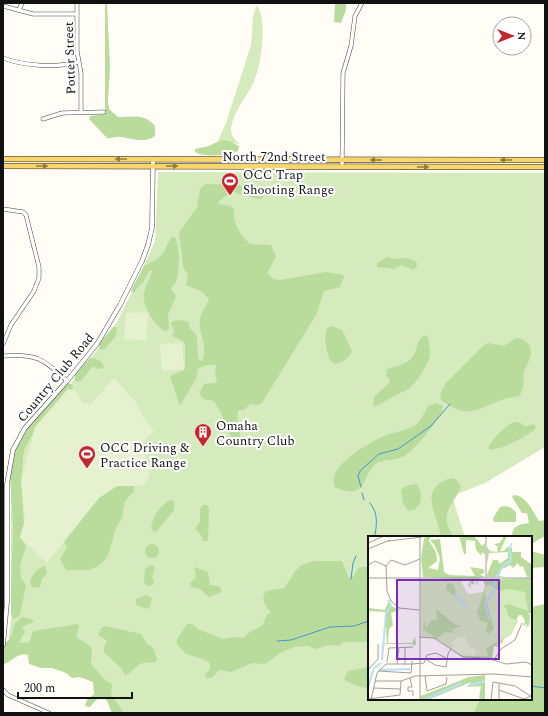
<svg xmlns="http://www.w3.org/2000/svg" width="548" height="716" viewBox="0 0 548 716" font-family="Spectral,serif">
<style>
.green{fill:#d5ebbd}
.forest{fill:#b9dc9c}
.pitch{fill:#e6f2cf}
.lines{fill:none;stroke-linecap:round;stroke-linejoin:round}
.stream{stroke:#3f96cf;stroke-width:1}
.minor-casing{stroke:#444;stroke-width:4.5}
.tertiary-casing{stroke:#444;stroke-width:5}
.primary-casing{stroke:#222;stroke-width:6}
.minor{stroke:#fff;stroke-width:3.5}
.tertiary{stroke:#fff;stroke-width:4}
.primary{stroke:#f9d66b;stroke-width:5}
.oneway{fill:#917d42}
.labels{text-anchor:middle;stroke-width:4;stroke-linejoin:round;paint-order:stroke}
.street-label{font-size:13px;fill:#111;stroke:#fff}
.poi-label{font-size:13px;fill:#111;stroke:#fff;text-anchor:start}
.inset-river{fill:none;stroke:#b9e0f7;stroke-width:2}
.inset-road{fill:none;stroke:#a09f9a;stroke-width:1}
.view{fill:#7b2cbf;fill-opacity:0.15;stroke:#7b2cbf;stroke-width:2}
.inset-edge{fill:none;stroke:#111;stroke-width:2}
</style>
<rect width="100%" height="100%" fill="#fffdf5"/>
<g class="green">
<path d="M256,5C268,15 261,63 256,76C250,94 233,110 231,129C231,136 235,140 240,144L218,141L226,123L251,45L253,18Z"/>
<polygon points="158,172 545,173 545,447 485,483 452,496 465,537 369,537 369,699 531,699 545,713 116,713 86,663 8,644 11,619 11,484 17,452 100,346 117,322 138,279 155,241"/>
</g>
<g class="forest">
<path d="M105,3H107L110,67L108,100L109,109L118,117C132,117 145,113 155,126V136C144,144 131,138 120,137C116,136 111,139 107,138L89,119L90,116L105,114Z"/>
<polygon points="335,3 346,3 346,10 341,23 334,22"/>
<path d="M221,140L229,141L239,146L238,151C230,155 203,158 195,152V149L209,146Z"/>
<path d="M205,184C225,185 246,182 263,194V198L259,199L232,192L219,201L218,204L231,206L234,209C233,226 240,233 250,244L271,245L276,257L267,273L274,279L280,280L326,272L344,275V277L340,287L324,291L316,315L262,403L258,405L250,404L244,410H239C233,422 245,435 238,446L234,444L221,413L214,401C207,399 201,401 200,392L204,384L215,383L217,381L215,373L216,365H207L198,368L196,379L180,406L170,376L184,370L185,368V345L183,341L172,336L174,331L171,323C175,319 185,320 189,323L190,328L197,336L198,359L202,361C209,346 198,334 200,320C201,311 207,306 209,299L201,291L186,285L188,276L183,266L179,232L197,208L200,189Z"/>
<path d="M174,237C180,241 180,274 176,281C175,284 172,285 171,289L176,296L168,315L169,328L167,331H164C154,324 142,306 144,294C145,285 151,278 152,270L149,271L144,281L133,293L131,290L144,266L157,259L163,253L171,238Z"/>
<polygon points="387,257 396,259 407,258 416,262 417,266 414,270 401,265 394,269 377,267 377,263"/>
<path d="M331,326L342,330L352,351C350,358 336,369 330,360C326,354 324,334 327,328Z"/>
<polygon points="113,327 117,327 116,336 105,349 100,350 99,344"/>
<path d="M426,335L429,340L430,357L421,375L410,388L374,407L373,405L374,397L389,383L390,380L386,375L387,369C395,366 405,365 411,359C418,352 415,342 423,336Z"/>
<path d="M516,338C527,338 535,349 529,360C528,365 525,367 524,372C523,380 525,389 519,396C514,398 509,397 504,399C475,409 469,421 440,399L441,392L446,383L483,346L488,343L504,346Z"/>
<path d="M90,358C96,358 104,361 104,368L97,369L93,366L81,381H75V374Z"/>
<polygon points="68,383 73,385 72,390 36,428 24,450 21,481 24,524 20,536 26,546 20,566 21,578 26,585 20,615 14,619 11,614 11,588 13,527 10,474 15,449 26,428"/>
<path d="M436,403L443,406L441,415C432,426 416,450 404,456C396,461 385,459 377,463C361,473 370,501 336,488C322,469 370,442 384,436C393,432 405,431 414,426C421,421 424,413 428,406Z"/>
<path d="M517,422L526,426L534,424L536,428C530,435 498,452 489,449V445C496,437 506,422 517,422Z"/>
<path d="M452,478L456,479L461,487C453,506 437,514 454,537H441C438,515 416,488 452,478Z"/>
<polygon points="417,484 421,493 420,504 414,510 408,511 403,503 401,489 409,485"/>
<polygon points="132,485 134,486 134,491 125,501 122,518 116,528 108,555 105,560 97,567 89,570 66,570 60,559 67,547 63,539 81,516 88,511 95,499 111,487"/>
<path d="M514,495C527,496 533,512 539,521L545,520V536L531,544V537H512C511,526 520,524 529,523L527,513H522L512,497Z"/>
<path d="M170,500L174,501V510L157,531L154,532L151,528C153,516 160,506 170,500Z"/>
<polygon points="203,505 207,505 209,509 208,540 206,541 203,541 201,535 195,529 200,522 200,509"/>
<polygon points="504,506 510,507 516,512 516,522 494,522 493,518 500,507"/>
<circle cx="152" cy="551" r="7"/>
<polygon points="531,551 545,555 545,567 531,568"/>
<path d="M318,561H342L349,578L353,577L359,567H369V642H344L338,646L329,645L316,649L308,646L294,647L280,653L265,664L252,663L231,672L220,670C215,673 214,680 206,678L205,674L210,669V663L203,659L186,654L177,644V639L187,624H192L200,630L223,639L234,637L243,638L251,631L262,626L267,615L271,613C266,606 260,599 266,591L284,588C297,572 293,564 318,561Z"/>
<polygon points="151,565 155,567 152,577 154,581 153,585 147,586 144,583 145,569"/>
<path d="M45,566L47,573L42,579L40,587L33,588L30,583C31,575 37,568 45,566Z"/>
<polygon points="194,567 208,572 210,585 219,586 222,592 209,597 200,589 191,587 190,583 196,577"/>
<polygon points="146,595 152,598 150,607 147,609 136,605 136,599"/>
<polygon points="545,604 545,713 474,713 480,699 531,699 531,607"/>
<path d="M22,617L32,619L34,622L22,627L25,632L19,642L20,643L30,642L32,633L34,631L78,624L79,627L76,637L89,645L92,649L91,664L105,680L112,684L111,694L124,713H112L107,701L103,697L96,700L90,707L85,706L87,700L94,694L93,682C84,679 81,676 72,678L66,673L52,668H41L29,664L28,655C17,651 12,663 3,664V650L6,642L10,639L15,623Z"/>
<path d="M105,626L141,634L147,644L153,648L157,659L156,662C151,664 147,661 141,664C134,667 131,674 125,675L121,668L104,652V647L107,641L98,635L101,628Z"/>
<path d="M369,667V689C363,688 348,683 344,679L348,671Z"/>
</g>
<g class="pitch">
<polygon points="126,312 148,313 146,340 124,339"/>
<polygon points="182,343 184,369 162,371 160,344"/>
<path d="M114,378L135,401L145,420L154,431L140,445C146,459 158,475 141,486H117L99,498L47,563L20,538L25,519L21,481L35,427L68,389L76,391L83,403L91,404Z"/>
</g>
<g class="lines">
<g class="stream">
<polyline points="361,487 358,476 360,471 379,454 398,449 431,426 450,404"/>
<polyline points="362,493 364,500"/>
<path d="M370,503C378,513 377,523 375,535"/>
<polyline points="351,579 353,563 356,556"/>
<polyline points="277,641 291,640 330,627 354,626 369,621"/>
<polyline points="531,686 545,688"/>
</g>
<g class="minor-casing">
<g id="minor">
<polyline points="77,3 77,51 81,73 81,112"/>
<polyline points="3,6 33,14 77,14"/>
<polyline points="19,10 22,3"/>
<path d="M3,58C24,66 57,68 78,62"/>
<polyline points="43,119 62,113 104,112"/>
<polyline points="342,167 343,73 351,46 355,16 362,3"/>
<polyline points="3,209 23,212 26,215 39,267 39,278 34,291 11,325 3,344"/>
<path d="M3,356C37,353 43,359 67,381"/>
<polyline points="3,690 8,695 49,713"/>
</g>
</g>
<g class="tertiary-casing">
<polyline id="tertiary" points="3,645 7,602 7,484 13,450 25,428 67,381 97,344 120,305 142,261 148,245 152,228 153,159"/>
</g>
<g class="primary-casing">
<g id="primary">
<polyline points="3,159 545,160"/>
<polyline points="3,166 545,167"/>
</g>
</g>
<use href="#minor" class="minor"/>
<use href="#tertiary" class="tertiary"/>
<use href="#primary" class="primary"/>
</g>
<defs><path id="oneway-solid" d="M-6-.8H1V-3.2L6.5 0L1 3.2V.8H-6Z"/></defs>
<g class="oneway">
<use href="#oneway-solid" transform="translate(121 159) rotate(-180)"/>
<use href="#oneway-solid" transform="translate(376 160) rotate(-180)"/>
<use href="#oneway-solid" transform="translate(506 160) rotate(180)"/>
<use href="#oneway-solid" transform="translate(42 166)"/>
<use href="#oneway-solid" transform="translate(172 166)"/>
<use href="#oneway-solid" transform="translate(423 167)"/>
</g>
<defs>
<g id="stadium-pin" transform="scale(0.9)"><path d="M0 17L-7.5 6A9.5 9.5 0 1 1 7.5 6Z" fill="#c4262e" stroke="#fff"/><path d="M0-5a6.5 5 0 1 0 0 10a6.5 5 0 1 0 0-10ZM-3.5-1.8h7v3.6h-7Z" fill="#fff"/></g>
<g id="building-pin" transform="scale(0.9)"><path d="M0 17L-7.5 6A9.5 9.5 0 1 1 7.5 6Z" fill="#c4262e" stroke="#fff"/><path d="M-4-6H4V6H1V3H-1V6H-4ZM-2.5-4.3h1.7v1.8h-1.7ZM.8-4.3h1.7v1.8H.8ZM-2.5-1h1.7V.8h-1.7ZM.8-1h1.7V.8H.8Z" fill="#fff"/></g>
</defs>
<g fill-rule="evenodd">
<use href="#stadium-pin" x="230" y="181"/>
<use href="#building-pin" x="203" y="432"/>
<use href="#stadium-pin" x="87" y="454"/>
</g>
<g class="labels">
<g class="street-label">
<text transform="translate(69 58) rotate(-92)" y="5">Potter Street</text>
<text x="274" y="161">North 72nd Street</text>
<text transform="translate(55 377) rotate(-50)" y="5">Country Club Road</text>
</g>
<g class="poi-label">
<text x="243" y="179">OCC Trap<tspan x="243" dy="15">Shooting Range</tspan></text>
<text x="216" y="430">Omaha<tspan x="216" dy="15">Country Club</tspan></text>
<text x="100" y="452">OCC Driving &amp;<tspan x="100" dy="15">Practice Range</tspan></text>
</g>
</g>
<g transform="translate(368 536)">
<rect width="164" height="164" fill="#fffdf5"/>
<path d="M91,42L100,58L115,56L117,49L158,43L161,76L147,78L150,85L143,99L124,110L121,122L93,120L69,103L53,100V44Z" fill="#d5ebbd"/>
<path d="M58,0H63L61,5L68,16L69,25L60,32L70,34L72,22L67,10L62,4L72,3L76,36L81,39L107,40L102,31L115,33L117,36L112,39L117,41L110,43L109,51L108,43H105L107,49L102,47L103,52L100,49L103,44L55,41L53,22L56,3ZM91,0H106L114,10L117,7V18L113,16L114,20L108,14L107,5L98,4V18H96ZM136,0H139L132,15H136L139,11L144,12V16H153V21L163,28L164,41H159L155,30L152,31L150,27L145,32L142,29L134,33L131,40L137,41H119V32V39L125,24H130L131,28L140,22V16L121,17L119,28V11L122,15L129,16L130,11L126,8L132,7ZM164,42V78L159,77L162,79L161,89L158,92L159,88L155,90L157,84L153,79H151L148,84L141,81L138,72L134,70L141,68L160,75L157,56L141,53L131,55L123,49L117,50L115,44ZM79,47L85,48L88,55L86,60L78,54ZM116,55L126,93L121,98L118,96L120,87L113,85L109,77ZM21,64L25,71L32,74L23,77L25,89L21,93L20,107H44L47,101L48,108L46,110L45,108H19L15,109L14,117V108L19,107L17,76L0,75V72L17,74ZM68,73L88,89H93L85,94L81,92L87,97L78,96L69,102L70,104L55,93L56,85L58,92L64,84H69ZM136,102L134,108L132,106L129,108L130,111L126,110L124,123L118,121H94L84,113L94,120H120L118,112ZM117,139V164L111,162L113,150L99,151L103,146L60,164H53V160L101,141Z" fill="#b9dc9c"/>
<path d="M90,101H97L100,109L109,116L106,120L90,118L84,113L86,110L83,107Z" fill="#e6f2cf"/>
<path class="inset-river" d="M128,41L136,28L142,26L143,19L141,13L144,7M87,58L98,71M121,83L117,68L124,58L128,43M14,124L18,77L23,70L20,64M13,134L42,133M100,150L117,145M0,151L6,132L13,127M56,164L94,147"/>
<path class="inset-road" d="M20,5L54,1M0,7L16,0M0,13L22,4M0,29L7,25L18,30M18,30L19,55L23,65L31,72L51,74M18,30L23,24L37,29L52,23M0,42H164M118,42V0M51,101L66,102L95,121L119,122L138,128L158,126L164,129M10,123V108M59,124L67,129L78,131L80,118L83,113M126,124L133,113L147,104L154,87M19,126L21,112L45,111M18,128H45M29,128L31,112M44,128L56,127L59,119L68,117L80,123M37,129V112M0,134L10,123M10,135L43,137L44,125M57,140L59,155L78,148L79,141M42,142L44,151H40V155H45V160M7,145H33M33,145L47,140L126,138L164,141M5,152L33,153M131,154L156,163L163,160M32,159L33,145M0,163L32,159M3,164L9,137L18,128M52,164V0M123,164L125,146L147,150L164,161M131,164V147"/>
<path class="view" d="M29,44H131V123H29Z"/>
<rect width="164" height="164" class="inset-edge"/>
</g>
<rect width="548" height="716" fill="none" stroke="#111111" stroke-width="8"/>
<g transform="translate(512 36) rotate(90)"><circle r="19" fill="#ffffff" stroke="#a0a0a0"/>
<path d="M0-3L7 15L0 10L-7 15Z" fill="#c4262e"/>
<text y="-6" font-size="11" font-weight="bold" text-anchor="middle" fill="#111111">N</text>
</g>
<path d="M18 692v6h114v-6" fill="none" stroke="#111111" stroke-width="2"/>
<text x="24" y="692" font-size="12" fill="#111111" stroke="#ffffff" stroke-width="3" paint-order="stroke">200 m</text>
</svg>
